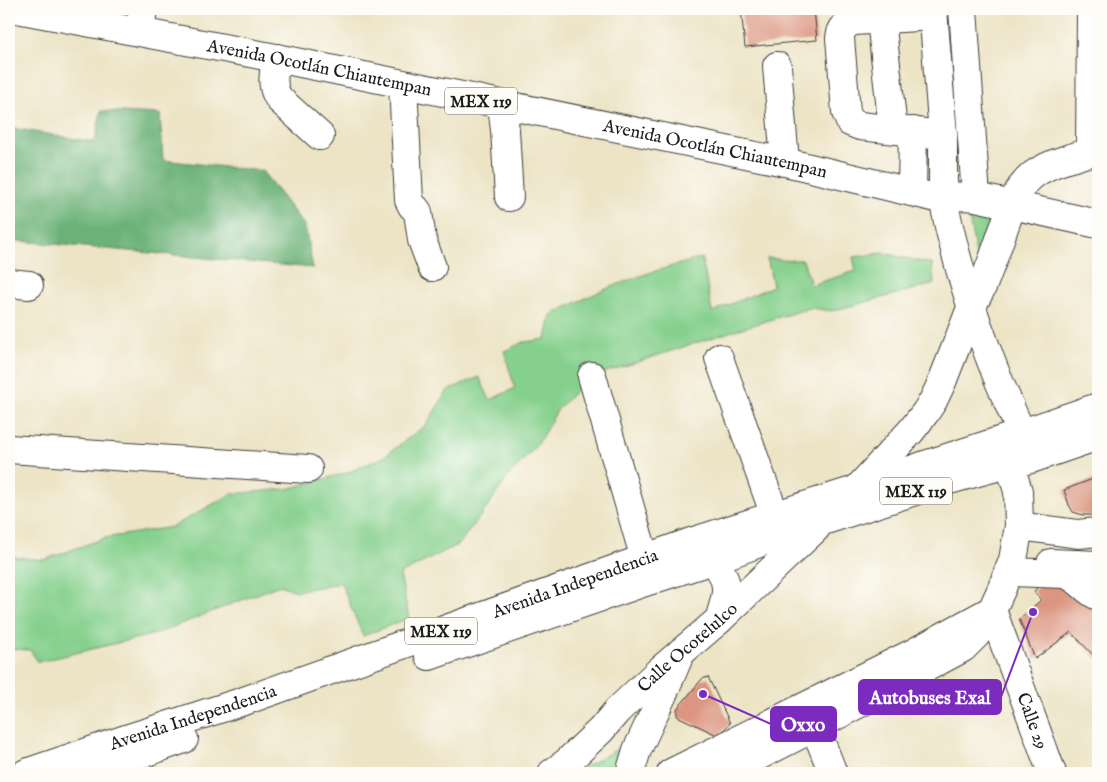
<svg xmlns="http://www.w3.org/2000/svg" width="1107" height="782" viewBox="0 0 1107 782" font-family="'IM FELL English',serif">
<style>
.green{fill:#86d08d;stroke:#517654}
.forest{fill:#6cb278;stroke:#44674a}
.building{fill:#dc9581}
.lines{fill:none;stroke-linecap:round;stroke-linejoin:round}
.minor-casing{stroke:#3b3a36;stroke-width:30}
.major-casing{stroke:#3b3a36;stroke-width:30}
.minor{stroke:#fff;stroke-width:28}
.major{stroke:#fff;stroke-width:28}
.labels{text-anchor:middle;stroke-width:5;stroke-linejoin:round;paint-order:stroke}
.shield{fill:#fdfcf7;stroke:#605f5e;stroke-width:1}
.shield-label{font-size:16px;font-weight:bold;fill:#1c1c1c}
.street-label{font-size:18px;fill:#1c1c1c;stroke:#fdfcf7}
.leader{fill:none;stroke:#7b2cbf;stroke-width:2}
.callout-dot{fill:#7b2cbf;stroke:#fdfcf7;stroke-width:2}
.callout{fill:#7b2cbf;stroke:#7b2cbf;stroke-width:2}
.callout-label{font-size:19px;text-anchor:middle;font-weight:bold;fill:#fff}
</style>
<rect width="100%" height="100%" fill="#fdfcf7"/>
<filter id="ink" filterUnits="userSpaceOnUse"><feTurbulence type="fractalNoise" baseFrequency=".02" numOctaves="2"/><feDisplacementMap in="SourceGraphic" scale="10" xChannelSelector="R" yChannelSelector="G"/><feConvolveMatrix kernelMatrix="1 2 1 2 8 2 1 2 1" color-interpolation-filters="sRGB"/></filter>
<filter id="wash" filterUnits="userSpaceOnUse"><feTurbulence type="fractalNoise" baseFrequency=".0096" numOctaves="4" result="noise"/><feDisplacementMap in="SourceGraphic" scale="20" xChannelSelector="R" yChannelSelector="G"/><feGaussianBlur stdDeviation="1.12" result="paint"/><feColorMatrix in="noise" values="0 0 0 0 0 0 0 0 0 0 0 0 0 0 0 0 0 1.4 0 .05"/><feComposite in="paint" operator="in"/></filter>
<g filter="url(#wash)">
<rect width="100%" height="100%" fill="#ede4c6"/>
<g class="green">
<polygon points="967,207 993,209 983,260 978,263 977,261"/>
<path d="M883,253L932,264L934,284L832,311L810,308L739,329L588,378L558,409L537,445L507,478L485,510L459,544L400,574L409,618L363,636L341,583L296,591L280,585L155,634L38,662L30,650L9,649V547L14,557L43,560L105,538L172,527L231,494L287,489L346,473L382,458L426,425L448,390L479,377L490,400L515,388L504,351L524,342L546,339L551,315C575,303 599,291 624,282C649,272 676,265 702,258L712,312L773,286L767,258L785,260H803L811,285L856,271L853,257Z"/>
<polygon points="630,742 621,773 574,773"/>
</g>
<polygon class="forest" points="9,81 12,81 12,128 95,142 101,111 160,114 163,160 262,171 305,226 313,268 9,240"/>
<g id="blocks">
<g class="building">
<polygon points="741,9 814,9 817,40 745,47"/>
<polygon points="1098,477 1098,515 1083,515 1073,512 1069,505 1064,490"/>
<polygon points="1042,580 1074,585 1098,610 1098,660 1071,632 1035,659 1019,619 1041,600 1034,592"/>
<polygon points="708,677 730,723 719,736 677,716 677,709 702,679"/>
</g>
</g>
</g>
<g filter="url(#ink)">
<use href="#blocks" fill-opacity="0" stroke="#3b3a36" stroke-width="1"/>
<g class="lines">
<g class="minor-casing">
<g id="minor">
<polyline points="933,9 943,135 943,198"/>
<polyline points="963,9 976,197"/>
<path d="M933,16L854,21C845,24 841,29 840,38L846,112L850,122L860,126L943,135"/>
<polyline points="881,19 893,129"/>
<polyline points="140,32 143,9"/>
<path d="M276,58C274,74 270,85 279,99L320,136"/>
<polyline points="777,66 785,162"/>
<polyline points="403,85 409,200 412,206 415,208 418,212 422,240 432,267"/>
<polyline points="502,105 505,130 509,197"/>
<polyline points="1090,152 1091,9"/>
<polyline points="912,192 913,131"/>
<path d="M1012,205C1023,177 1039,168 1067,159C1078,156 1088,152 1098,150"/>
<polyline points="9,283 29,285"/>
<polyline points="719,358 775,516"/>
<polyline points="592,376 651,580"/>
<polyline points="9,449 308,469"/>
<polyline points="1019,526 1078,534 1098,532"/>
<polyline points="1051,563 1098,565"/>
<path d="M1008,572L1065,574C1079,578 1085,591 1098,596"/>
<path id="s1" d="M992,610L1052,773"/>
<polyline points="808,710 833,773"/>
<polyline points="630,773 637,750 664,692 681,652"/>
<polyline points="725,773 815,727 963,648 976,635 992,610"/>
</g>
</g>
<g class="major-casing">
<g id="major">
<path id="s2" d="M17,9L276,58L785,162L932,197C946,198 961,195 976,197L1098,224"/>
<path d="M943,198C953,250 969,303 988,353C1000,386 1015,417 1028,449"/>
<polyline points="860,486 911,431 925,413 933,401 942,382 971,308 983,285 994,256 1012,205"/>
<path d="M713,560C732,583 727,594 719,620"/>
<polyline points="429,656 651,580 713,560 789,532 949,480 985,470 1031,459 1098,436"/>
<path id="s3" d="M26,773L126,739L244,701L694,541L855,490L928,464L1002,440L1098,407"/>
<polyline points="87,773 184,739"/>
<path id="s4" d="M552,773L567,762L601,730L617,711L658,672L719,620L816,528"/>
<polyline points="671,773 913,653 992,610 1002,588 1013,560 1019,526 1018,491 1004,446"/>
</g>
</g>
<use href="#minor" class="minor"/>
<use href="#major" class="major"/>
</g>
</g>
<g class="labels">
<g class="shield">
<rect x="445" y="87.5" width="72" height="27" rx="4"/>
<rect x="880" y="477.5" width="72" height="27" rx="4"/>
<rect x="405" y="617.5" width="72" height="27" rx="4"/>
</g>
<g class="shield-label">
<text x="481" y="107">MEX 119</text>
<text x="916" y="497">MEX 119</text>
<text x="441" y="637">MEX 119</text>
</g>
<g class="street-label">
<text dy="6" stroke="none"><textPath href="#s2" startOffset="308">Avenida Ocotlán Chiautempan</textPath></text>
<text dy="6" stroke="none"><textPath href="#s2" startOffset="712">Avenida Ocotlán Chiautempan</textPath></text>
<text dy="6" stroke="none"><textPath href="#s3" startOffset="581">Avenida Independencia</textPath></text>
<text dy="6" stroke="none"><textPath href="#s4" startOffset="185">Calle Ocotelulco</textPath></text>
<text dy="6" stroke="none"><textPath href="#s3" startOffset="176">Avenida Independencia</textPath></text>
<text dy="6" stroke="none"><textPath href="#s1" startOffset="118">Calle 29</textPath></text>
</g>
</g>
<path class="leader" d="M1033 612L1001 697M703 694L771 724"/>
<g class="callout-dot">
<circle cx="1033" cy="612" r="5"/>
<circle cx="703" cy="694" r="5"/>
</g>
<g class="callout">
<rect x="859" y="680" width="142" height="34" rx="5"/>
<rect x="771" y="707" width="65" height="34" rx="5"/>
</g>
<g class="callout-label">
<text x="930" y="704">Autobuses Exal</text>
<text x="803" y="731">Oxxo</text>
</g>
<rect width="1107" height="782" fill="none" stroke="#fdfcf7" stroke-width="30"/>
</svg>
